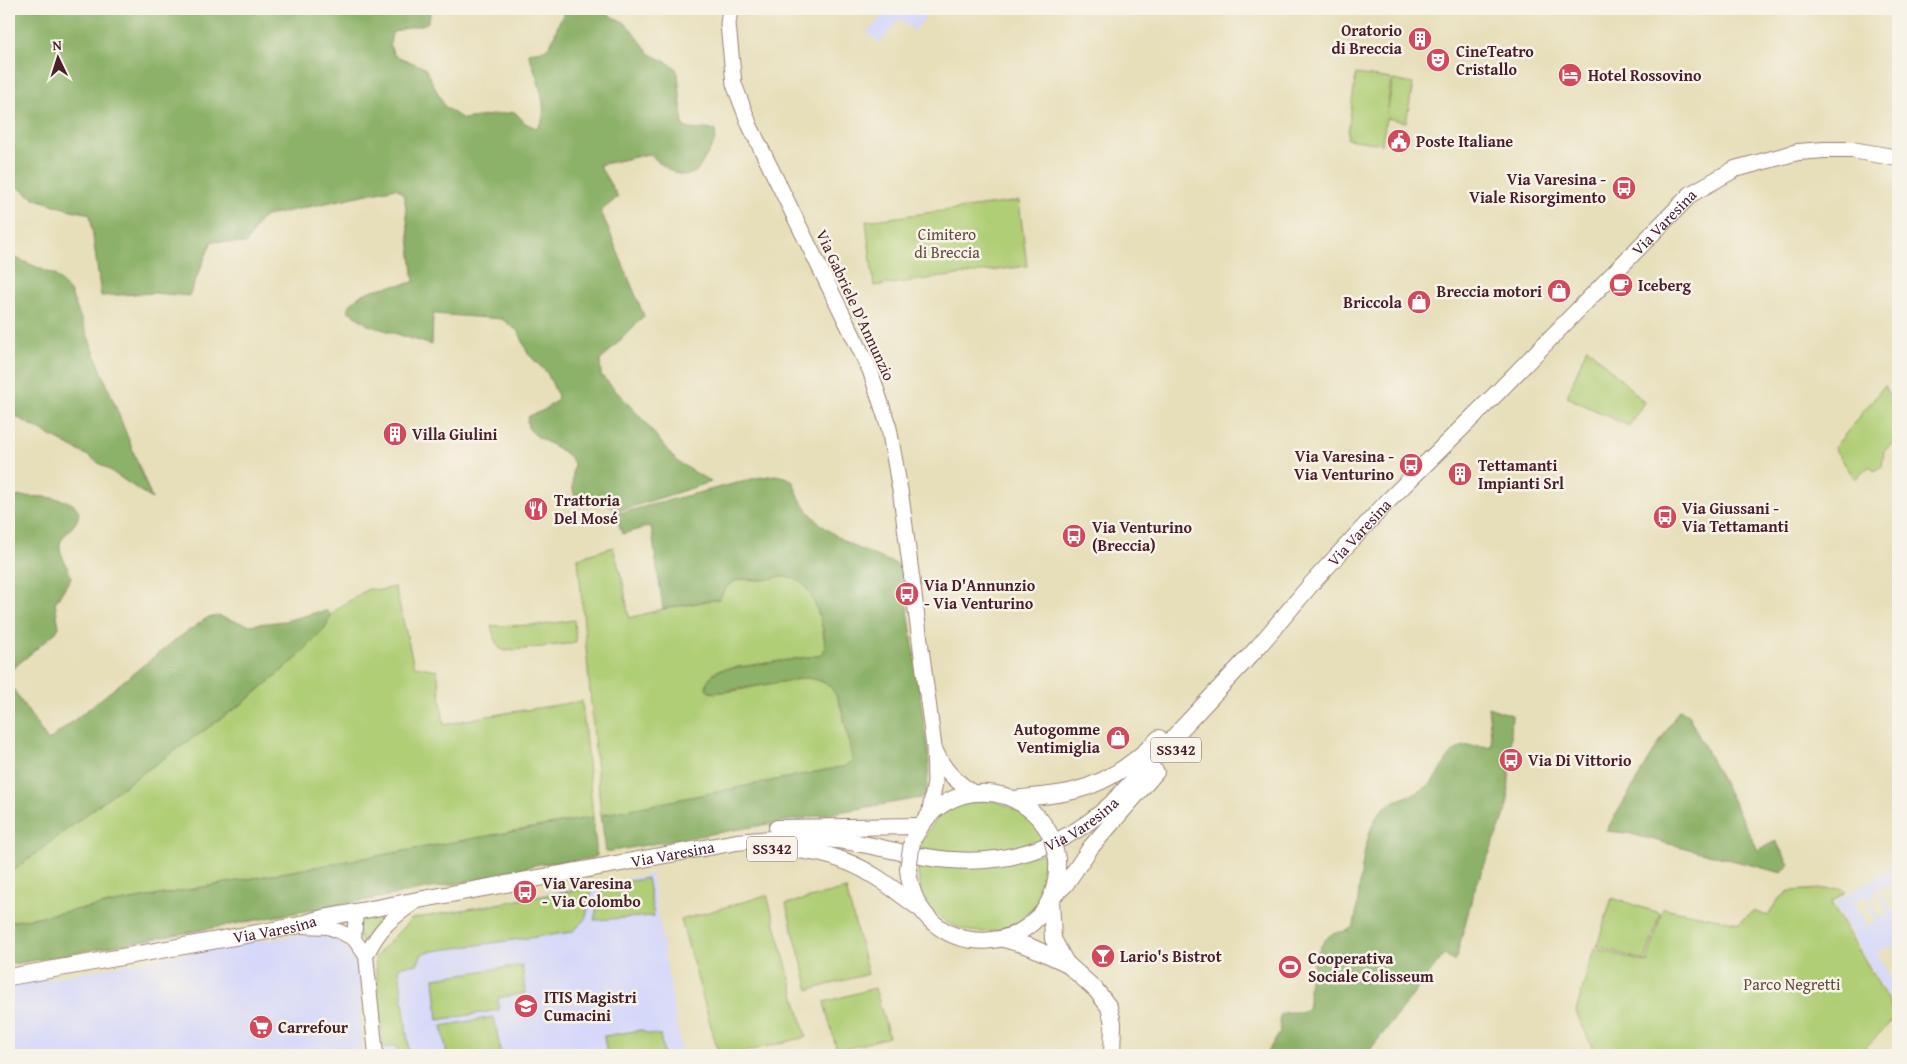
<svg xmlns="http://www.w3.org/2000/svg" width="1907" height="1064" viewBox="0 0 1907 1064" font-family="'Gentium Book Plus',serif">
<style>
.built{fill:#d5d8f9}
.green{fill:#b0ce76;stroke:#7d7650}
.forest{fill:#8cb167;stroke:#6b6849}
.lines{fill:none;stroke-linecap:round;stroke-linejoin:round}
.tertiary-casing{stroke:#987f72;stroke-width:16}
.secondary-casing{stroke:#987f72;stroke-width:17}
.primary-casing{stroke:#987f72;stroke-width:18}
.tertiary{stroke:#fff;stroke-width:14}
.secondary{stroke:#fff;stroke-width:15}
.primary{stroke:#fff;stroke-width:16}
.primary-bridge-casing{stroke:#987f72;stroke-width:18;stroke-linecap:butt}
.primary-bridge{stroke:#fff;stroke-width:16}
.labels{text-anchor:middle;stroke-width:5;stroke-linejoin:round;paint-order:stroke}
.shield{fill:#f7f3e8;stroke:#7e5f64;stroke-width:1}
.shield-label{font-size:15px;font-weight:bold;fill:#4a1f2b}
.poi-label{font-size:16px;font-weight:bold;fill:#4a1f2b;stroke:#f7f3e8;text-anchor:start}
.street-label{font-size:16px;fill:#4a1f2b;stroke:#f7f3e8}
.park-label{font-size:16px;fill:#644b3e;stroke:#f7f3e8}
</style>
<rect width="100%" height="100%" fill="#f7f3e8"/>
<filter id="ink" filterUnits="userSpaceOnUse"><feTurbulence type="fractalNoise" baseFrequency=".02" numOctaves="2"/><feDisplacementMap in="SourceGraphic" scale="10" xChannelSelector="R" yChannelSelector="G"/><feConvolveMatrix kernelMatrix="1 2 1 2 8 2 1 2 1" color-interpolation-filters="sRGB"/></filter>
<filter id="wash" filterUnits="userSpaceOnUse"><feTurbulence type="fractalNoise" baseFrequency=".0096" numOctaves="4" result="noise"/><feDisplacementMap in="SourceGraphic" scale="20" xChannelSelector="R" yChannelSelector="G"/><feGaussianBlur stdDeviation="1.12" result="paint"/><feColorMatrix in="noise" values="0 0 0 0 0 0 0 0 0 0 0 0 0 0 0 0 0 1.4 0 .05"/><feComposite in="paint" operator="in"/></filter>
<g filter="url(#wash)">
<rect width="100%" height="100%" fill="#e7dfba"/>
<g class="built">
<polygon points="889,9 918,9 927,16 914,31 900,19 879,43 867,33"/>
<polygon points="1898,865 1898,900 1889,885 1880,890 1878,887 1873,889 1876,895 1868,900 1865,895 1853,903 1868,926 1877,921 1867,906 1871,904 1881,918 1889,913 1880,898 1884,896 1893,911 1898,908 1898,944 1891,949 1889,946 1877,953 1898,989 1898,1015 1834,902"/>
<polygon points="651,874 682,1055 382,1055 375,957 411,919"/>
<polygon points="313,934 338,940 354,955 359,965 362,1055 9,1055 9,986 248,942"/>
</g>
<g class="green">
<polygon points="1356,74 1391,79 1387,113 1393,80 1413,84 1406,122 1386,118 1382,144 1347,139"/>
<polygon points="1019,201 1027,266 874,286 866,221"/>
<polygon points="1587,347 1644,402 1629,426 1567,397"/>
<polygon points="1885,385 1887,392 1898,404 1898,439 1884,451 1882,466 1874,471 1870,466 1855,479 1834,448"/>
<path d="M613,547L623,583L629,618L663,609L719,599C733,576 737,580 761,580C768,580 777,576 784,576C789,577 799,579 802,582C817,595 825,633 825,651L822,655L719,670L709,692C741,695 773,678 805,678C816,678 829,683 835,693C843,704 848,742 852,757L851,762L846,766L601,815L578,558Z"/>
<polygon points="395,587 414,666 437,670 444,725 481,717 582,701 593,817 9,922 9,874 114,793 242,704 298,657 325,628 331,615 338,608 368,589 381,590"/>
<path d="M574,620L576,643L506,651C495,649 494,636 491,626L542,625Z"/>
<path d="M993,800C1017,811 1033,815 1044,841L980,855L919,850C937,809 950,802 993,800Z"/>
<path d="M1046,854C1047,868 1048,882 1042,895C1024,930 981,942 948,923C941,918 932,913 928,905C919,892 918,877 917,862Z"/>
<polygon points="647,878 654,916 594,920 603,886"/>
<polygon points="593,887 585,920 572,932 426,952 422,954 417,964 401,966 399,969 409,1051 405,1055 397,1055 397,1046 383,1048 375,957 411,919"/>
<polygon points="1840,888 1846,891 1831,903 1897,1016 1858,1055 1596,1055 1576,1012 1594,948 1647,963 1663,908 1739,923 1753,911 1768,916 1777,901 1789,891"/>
<polygon points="846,889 868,974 809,990 786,904"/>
<polygon points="767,895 806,1037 732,1055 719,1055 681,920"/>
<polygon points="1612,898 1660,913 1645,961 1597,946"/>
<polygon points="389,914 365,951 356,927 357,920"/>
<polygon points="522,965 525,993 498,998 499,1010 438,1020 434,978"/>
<polygon points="875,988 889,1037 837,1051 824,1002"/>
<polygon points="494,1017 501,1055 447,1055 442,1026"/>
<polygon points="641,1030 648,1034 660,1035 664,1055 607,1055 604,1036"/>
</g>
<g class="forest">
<path d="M9,9H432L428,22L425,24L399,30L392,33L390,45L394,55L425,68L445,107L463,119L515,112L525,123L536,128C554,117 534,69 528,53C533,52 539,52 544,50C556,45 555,20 568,9H594L624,22L632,30L649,53L675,67L678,73L683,126C694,133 703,127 715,130C717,140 712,147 707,155C703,160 700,169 695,172C680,183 659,162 649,154L599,165L618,197L601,211L644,316L600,361L601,375L645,422L672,456L678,462L711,482L615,512C599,485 565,529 574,463C563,445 541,444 528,428L527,420L529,416L544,410L557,400L558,396L547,373L528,354L519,332L502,319L433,314L432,345L368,325L347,310C359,286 390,288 414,282L405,201L403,194L396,188L266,216L259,221L246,244L212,241L189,296L155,293L101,296L90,214L67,209L36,199L9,182Z"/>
<polygon points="9,255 55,275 70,291 152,499 90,457 9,413"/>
<path d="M775,475C781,476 789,477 793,482C795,486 797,492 799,497C802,503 807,510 812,515C836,542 870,554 902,566L928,753L929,766L926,797L606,852L601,815L846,766L851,762L852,757C848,739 843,696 828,685C822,680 813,679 806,678L715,693L709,692L706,688C707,678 711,675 719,670L822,655C832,643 813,592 802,583C799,580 789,577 784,577C777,576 769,580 761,580C752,580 743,577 734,581C727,585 723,592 719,599L663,609L651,526L622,534L616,514L756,478Z"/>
<path d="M9,497C24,496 93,493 76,522C71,530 62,535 60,544C59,555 69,567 71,578L55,603L59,627L56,632L9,672Z"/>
<polygon points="327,611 331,615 325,628 298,657 242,704 114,793 9,874 9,683 48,741 174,641 207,618 218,616 249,625 285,621 318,612"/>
<path d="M1488,707L1512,715L1508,800L1504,817L1474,891L1455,962L1444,955L1366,1055H1265L1280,1033L1279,1021L1281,1014C1290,1010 1301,1015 1308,1008C1310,1001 1309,995 1309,988C1310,971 1316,948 1329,936C1337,930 1349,934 1354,925C1361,895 1360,829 1384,808C1395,798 1416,796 1429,785C1441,774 1448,749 1465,746C1474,745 1483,747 1492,746Z"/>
<polygon points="1679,710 1687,713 1758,850 1776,841 1789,865 1782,873 1627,833 1606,831"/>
<polygon points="593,817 597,856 590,859 539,864 476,880 9,965 9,922"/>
</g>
</g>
<g filter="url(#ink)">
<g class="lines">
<g class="tertiary-casing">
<g id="tertiary">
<polyline points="302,926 328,927 341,932 354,939 366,956 376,1055"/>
<polyline points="354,939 356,912"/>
<path d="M366,956C380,927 391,919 417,901"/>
</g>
</g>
<g class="secondary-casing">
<g id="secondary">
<polyline points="730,9 728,24 734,84 750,126 870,370 889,428 901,496 934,747 935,782 929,816"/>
<path d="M936,752C945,772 956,781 973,793"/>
</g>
</g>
<g class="primary-casing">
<g id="primary">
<path d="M1015,799C1034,796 1054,796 1073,791C1107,783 1135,763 1159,738"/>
<polyline points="777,828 920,826"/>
<path d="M915,836C944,777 1024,779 1052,838"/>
<path d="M777,849C812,849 847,858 876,877C892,887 906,899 921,909"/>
<path d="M908,869C917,971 1063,961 1057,859"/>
<polyline points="1051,898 1065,885 1091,847 1156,772"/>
<polyline points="1051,899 1053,939 1066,963"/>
<polyline points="1004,939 1031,947 1066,963 1096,990 1109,1007 1113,1023 1112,1055"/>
<path id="s1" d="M9,977L296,926L318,919L418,900L737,842C775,838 814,836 851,842C876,846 901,853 926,857C997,869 1059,852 1112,803L1258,647L1313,582L1387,502L1496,394L1691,194L1735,169L1798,152L1824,150H1852L1898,158"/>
</g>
</g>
<use href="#tertiary" class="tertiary"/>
<use href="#secondary" class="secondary"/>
<use href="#primary" class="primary"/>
<g class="primary-bridge-casing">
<g id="primary-bridge">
<polyline points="1052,838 1057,859"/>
<polyline points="908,869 912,842"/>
</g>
</g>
<use href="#primary-bridge" class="primary-bridge"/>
</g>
</g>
<defs>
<g id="building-disc" transform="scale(1.25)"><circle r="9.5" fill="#d1495b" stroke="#f7f3e8"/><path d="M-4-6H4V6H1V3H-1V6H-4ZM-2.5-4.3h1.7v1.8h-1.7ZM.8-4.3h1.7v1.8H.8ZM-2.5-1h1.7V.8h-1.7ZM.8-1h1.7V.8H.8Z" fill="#fff"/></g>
<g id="theatre-disc" transform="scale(1.25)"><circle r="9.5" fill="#d1495b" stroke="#f7f3e8"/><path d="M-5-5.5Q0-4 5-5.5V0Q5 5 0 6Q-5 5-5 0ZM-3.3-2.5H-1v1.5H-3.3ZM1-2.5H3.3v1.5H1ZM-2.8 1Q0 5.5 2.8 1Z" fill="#fff"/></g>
<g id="hotel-disc" transform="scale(1.25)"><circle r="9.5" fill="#d1495b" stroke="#f7f3e8"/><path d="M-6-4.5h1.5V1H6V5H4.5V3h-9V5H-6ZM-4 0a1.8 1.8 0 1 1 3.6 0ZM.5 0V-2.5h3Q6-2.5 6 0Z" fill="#fff"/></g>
<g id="civic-disc" transform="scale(1.25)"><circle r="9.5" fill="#d1495b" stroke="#f7f3e8"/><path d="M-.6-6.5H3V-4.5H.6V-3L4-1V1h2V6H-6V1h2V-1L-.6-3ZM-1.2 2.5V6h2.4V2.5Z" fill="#fff"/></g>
<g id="bus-disc" transform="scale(1.25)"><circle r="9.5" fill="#d1495b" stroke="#f7f3e8"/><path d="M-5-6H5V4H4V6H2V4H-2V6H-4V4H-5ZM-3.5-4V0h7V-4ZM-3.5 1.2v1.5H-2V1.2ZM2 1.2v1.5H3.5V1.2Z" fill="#fff"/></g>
<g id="cafe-disc" transform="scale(1.25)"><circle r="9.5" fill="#d1495b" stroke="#f7f3e8"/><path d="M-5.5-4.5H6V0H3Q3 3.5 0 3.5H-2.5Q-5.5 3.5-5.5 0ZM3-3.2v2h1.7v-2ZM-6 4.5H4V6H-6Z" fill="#fff"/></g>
<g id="shop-disc" transform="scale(1.25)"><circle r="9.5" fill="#d1495b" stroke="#f7f3e8"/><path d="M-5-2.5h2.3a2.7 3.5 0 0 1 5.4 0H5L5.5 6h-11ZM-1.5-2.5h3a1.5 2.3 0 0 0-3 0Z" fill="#fff"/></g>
<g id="restaurant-disc" transform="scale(1.25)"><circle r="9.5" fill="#d1495b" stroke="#f7f3e8"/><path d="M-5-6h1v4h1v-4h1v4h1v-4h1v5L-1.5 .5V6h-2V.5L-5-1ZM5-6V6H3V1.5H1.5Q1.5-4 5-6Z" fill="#fff"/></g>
<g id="bar-disc" transform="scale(1.25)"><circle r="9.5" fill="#d1495b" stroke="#f7f3e8"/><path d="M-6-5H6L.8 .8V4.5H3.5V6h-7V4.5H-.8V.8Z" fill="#fff"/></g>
<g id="stadium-disc" transform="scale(1.25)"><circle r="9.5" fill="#d1495b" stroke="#f7f3e8"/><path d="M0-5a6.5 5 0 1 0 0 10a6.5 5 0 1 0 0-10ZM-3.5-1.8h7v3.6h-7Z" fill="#fff"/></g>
<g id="university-disc" transform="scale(1.25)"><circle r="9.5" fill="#d1495b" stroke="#f7f3e8"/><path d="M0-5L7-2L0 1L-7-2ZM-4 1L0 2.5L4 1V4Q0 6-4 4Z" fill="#fff"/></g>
<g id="supermarket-disc" transform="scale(1.25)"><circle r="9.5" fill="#d1495b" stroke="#f7f3e8"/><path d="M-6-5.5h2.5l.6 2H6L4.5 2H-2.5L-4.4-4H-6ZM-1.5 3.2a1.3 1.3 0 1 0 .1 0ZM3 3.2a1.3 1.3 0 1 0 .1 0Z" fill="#fff"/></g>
</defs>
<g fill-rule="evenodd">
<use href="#building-disc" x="1420" y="39"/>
<use href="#theatre-disc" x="1438" y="60"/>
<use href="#hotel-disc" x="1570" y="75"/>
<use href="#civic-disc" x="1399" y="141"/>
<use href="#bus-disc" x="1624" y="188"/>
<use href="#cafe-disc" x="1621" y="285"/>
<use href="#shop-disc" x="1559" y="291"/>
<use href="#shop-disc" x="1419" y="302"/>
<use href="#building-disc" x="395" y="434"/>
<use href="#bus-disc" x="1411" y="465"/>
<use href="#building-disc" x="1460" y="474"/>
<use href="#restaurant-disc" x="536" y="509"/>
<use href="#bus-disc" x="1665" y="517"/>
<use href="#bus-disc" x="1074" y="536"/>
<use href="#bus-disc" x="907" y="594"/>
<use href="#shop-disc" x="1118" y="738"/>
<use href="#bus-disc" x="1511" y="760"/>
<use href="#bus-disc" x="525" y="892"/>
<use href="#bar-disc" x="1103" y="956"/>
<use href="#stadium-disc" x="1290" y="967"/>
<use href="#university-disc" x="526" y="1006"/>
<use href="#supermarket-disc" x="261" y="1027"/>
</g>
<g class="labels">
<g class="shield">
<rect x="1151" y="737.5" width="50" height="25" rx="4"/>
<rect x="747" y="836.5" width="50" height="25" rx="4"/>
</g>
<g class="shield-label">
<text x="1176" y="755">SS342</text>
<text x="772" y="854">SS342</text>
</g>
<g class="poi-label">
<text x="1402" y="36" text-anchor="end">Oratorio<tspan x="1402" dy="18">di Breccia</tspan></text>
<text x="1456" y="57">CineTeatro<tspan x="1456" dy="18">Cristallo</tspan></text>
<text x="1588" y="81">Hotel Rossovino</text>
<text x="1416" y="147">Poste Italiane</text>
<text x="1606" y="185" text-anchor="end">Via Varesina -<tspan x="1606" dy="18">Viale Risorgimento</tspan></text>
<text x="1638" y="291">Iceberg</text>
<text x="1542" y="297" text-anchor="end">Breccia motori</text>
<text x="1402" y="308" text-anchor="end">Briccola</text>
<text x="412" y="440">Villa Giulini</text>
<text x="1394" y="462" text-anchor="end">Via Varesina -<tspan x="1394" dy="18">Via Venturino</tspan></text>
<text x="1478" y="471">Tettamanti<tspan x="1478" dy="18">Impianti Srl</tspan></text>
<text x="554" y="506">Trattoria<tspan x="554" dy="18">Del Mosé</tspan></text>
<text x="1682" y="514">Via Giussani -<tspan x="1682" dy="18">Via Tettamanti</tspan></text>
<text x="1092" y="533">Via Venturino<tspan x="1092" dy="18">(Breccia)</tspan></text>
<text x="924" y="591">Via D'Annunzio<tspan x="924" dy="18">- Via Venturino</tspan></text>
<text x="1100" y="735" text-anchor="end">Autogomme<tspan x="1100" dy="18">Ventimiglia</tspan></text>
<text x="1528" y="766">Via Di Vittorio</text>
<text x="542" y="889">Via Varesina<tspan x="542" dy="18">- Via Colombo</tspan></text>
<text x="1120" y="962">Lario's Bistrot</text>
<text x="1308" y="964">Cooperativa<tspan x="1308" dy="18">Sociale Colisseum</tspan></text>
<text x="544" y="1003">ITIS Magistri<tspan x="544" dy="18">Cumacini</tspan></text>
<text x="278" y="1033">Carrefour</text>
</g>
<g class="street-label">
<text dy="6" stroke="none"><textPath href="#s1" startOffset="1934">Via Varesina</textPath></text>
<text transform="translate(856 305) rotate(65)" y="6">Via Gabriele D'Annunzio</text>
<text dy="6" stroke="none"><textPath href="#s1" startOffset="1499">Via Varesina</textPath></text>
<text dy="6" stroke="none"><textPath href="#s1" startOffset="1095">Via Varesina</textPath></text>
<text dy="6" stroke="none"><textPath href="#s1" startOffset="675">Via Varesina</textPath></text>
<text dy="6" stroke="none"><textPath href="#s1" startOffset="270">Via Varesina</textPath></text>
</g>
<g class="park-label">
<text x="947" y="240">Cimitero<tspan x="947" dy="18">di Breccia</tspan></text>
<text x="1792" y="990">Parco Negretti</text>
</g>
</g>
<rect width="1907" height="1064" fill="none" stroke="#f7f3e8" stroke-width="30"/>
<g transform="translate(58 58) rotate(356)" stroke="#f7f3e8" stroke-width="4" paint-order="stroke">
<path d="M0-4L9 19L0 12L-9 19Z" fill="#4a1f2b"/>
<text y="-8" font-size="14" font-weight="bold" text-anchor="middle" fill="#4a1f2b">N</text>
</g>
</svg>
